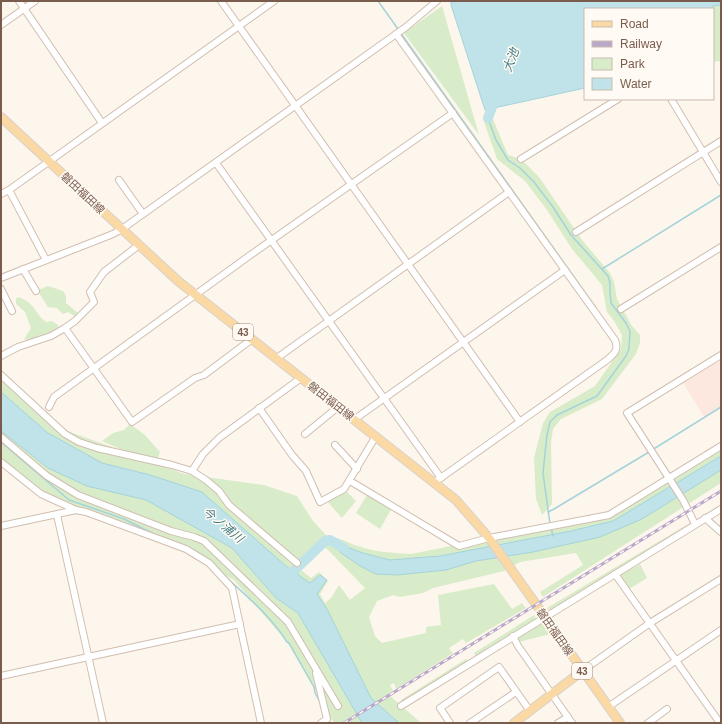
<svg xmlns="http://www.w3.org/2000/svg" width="722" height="724" viewBox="0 0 722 724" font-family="Arial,'Noto Sans JP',sans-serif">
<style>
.commercial{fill:#fde8e0}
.green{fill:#d8ecc9;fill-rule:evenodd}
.water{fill:#bfe3e8;stroke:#a5d3da}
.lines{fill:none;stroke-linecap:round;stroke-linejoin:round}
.stream{stroke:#a5d3da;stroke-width:1.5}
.river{stroke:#bfe3e8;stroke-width:10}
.minor-casing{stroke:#d1beb0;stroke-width:8}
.major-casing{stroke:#dad1cd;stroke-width:10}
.minor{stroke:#fff;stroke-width:6}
.major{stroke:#fbd9a5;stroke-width:8}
.rail-casing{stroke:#b9a8c9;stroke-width:3}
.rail{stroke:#fffaf3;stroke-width:1.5;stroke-dasharray:4.5;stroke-linecap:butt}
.labels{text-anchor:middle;stroke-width:3;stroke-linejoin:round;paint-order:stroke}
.shield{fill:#fffaf3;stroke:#a28b7f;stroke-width:1}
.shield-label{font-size:10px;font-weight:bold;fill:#7a5c4d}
.street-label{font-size:11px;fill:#7a5c4d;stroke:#fffaf3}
.water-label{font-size:12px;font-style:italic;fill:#437c86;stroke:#fffaf3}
</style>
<rect width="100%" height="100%" fill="#fdf6ec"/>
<polygon class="commercial" points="719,358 721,361 721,406 704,417 682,381"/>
<g class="green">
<polygon points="721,5 721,61 713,62 713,9 711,9 712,6"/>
<polygon points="442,6 479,135 404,33"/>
<polygon points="483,119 493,119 508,155 521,159 539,177 582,240 610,273 614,282 617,299 632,326 640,335 640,343 636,354 602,399 561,419 553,429 551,442 552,504 542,515 536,499 534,458 543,423 550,412 595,386 621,349 622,335 614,321 607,312 602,285 572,249 547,210 525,181 497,159"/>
<polygon points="48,286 63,291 66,296 66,303 78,313 76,317 68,312 63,314 57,308 48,307 39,293 38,290"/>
<path d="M18,297C35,302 34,313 46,322L52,321L58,325L59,331L29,340L24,339L31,328L25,312L16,304V299Z"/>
<path d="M1,377L59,428L134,455L102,441L113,433L124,430L130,424L145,435L160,452L158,458L145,459L184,474L264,485L297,496L313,521L328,537C338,536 348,543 358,546C375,552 393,553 411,554L612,514L721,446V483L543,597L540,592L583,565L576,553L520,562L504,571L433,588L423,593L400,597L393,595L377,601L369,617L375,636L382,643L426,633V627L441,625L438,595L494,584L512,609L522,603L526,608L466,643L463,639L449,648L453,653L396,689L394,683L390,685L393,690L388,694L421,723H334L287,642L234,580L183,552L77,507L50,498L1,462ZM325,547L365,588L350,600L339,585L331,598L325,603L320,594L328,581L319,572L311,578L301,570Z"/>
<polygon points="344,489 356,501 342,518 325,499"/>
<polygon points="369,492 393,506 380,529 356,513"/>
<polygon points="690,523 690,527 551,612 547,608"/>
<polygon points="640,564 647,578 629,589 620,575"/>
<polygon points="534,615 537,620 477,659 474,653"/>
<polygon points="540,621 550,634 519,642 516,637"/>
<polygon points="466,659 469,664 403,705 401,700"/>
</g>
<g class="water">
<polygon points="451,1 721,1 721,5 713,6 711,9 585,9 585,88 485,110 451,5"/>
<polygon points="1,392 48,433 102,463 150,475 202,492 287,567 310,583 320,575 327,580 317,594 327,609 371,698 399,723 362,723 298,613 276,598 232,548 146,500 87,486 48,468 1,431"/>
<polygon points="721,456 721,470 642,519 600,537 533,552 476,561 446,570 397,575 376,574 360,566 341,553 333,542 363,553 390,560 440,556 571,531 613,521"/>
</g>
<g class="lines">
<g class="stream">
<polyline points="378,1 398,29"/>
<polyline points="400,32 596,308"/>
<polyline points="488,118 496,140 508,160 520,168 534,182 553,207 571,235 608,276 610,283 610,292 611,303 626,323 630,331 629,349 626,356 597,396 557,415 550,422 547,435 543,473 550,524"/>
<polyline points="602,269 721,195"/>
<polyline points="1,442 69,500 124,519 154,534"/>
<polyline points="652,450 721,407"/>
<polyline points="548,512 554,509 649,452"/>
<polyline points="551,528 553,536"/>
<path d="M225,576C247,597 271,616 287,642L289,643L314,687L315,693L321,704"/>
</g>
<g class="river">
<polyline points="488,118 496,96"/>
<polyline points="285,579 325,541 330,540 344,548"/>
</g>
<g class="minor-casing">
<g id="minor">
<polyline points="19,1 102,123"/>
<polyline points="221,1 520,422"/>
<polyline points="1,25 35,1"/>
<path d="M396,34L615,340C619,350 614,354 607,360L435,482"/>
<polyline points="671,99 721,182"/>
<polyline points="521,159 618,99"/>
<polyline points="216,163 441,478"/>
<polyline points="119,180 143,214"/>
<polyline points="9,190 46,260"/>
<polyline points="1,194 9,190 274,1"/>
<polyline points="576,232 721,141"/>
<polyline points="23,269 36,291"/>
<polyline points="1,278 113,234 122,229 406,27 437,1"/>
<polyline points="1,289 12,311"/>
<polyline points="621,309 721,247"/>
<polyline points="65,328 132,422 195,378 204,375 252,339"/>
<polyline points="1,356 18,347 51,336 65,328 75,321 94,302 90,292 104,272 139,245"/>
<polyline points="277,358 509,192"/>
<polyline points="1,375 65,434 79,442 97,448 172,465 192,471 206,480 219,491 229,505 297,563"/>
<polyline points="49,407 54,397 249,256 453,113"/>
<polyline points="259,408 292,455 306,471 320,502 344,489 376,436"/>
<polyline points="355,419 565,270"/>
<polyline points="305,434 338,407"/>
<polyline points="1,437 47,476 78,495 171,531 194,537 204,541 288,622 338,706"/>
<polyline points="335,445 357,469"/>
<polyline points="1,462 41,494 76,510"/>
<polyline points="192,471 203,454 219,438 301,378"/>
<polyline points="350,481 459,546 489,538 609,515 721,446"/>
<polyline points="57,515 103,723"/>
<polyline points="705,518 721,532"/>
<polyline points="695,524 683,500 627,413 721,355"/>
<polyline points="1,526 76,510 86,512 186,549 209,563 232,588 261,723"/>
<polyline points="615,574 720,723"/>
<polyline points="513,636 518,646 572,723"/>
<polyline points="582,671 650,623 721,579"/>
<polyline points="316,673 327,719 321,723"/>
<polyline points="1,676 240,624"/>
<polyline points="401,706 721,509"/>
<polyline points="608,707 721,630"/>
<polyline points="450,723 440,708 499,667 530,711"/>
<polyline points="470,723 516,692"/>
<polyline points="558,723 568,717"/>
<polyline points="648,723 667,709"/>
</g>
</g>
<g class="major-casing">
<g id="major">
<polyline points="1,117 178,281 456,500 489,538 620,723"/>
<polyline points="514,723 582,671"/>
</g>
</g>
<use href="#minor" class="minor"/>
<use href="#major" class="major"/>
<g class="rail-casing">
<polyline id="rail" points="344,723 721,491"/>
</g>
<use href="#rail" class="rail"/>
</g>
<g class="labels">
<g class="shield">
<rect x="233" y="324" width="20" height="16" rx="3"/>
<rect x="572" y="663" width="20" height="16" rx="3"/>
</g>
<g class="shield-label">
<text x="243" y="336">43</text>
<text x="582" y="675">43</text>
</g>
<g class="street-label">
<text transform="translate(83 193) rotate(43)" y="4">磐田福田線</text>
<text transform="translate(331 401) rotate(38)" y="4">磐田福田線</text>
<text transform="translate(555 632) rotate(55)" y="4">磐田福田線</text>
</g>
<g class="water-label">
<text transform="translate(511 60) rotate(-69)" y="4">大池</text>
<text transform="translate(223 525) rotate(39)" y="4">今ノ浦川</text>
</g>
</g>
<rect width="722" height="724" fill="none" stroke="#7a5c4d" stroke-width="4"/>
<rect x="584" y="8" width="130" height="92" fill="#fffaf3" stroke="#cabbb1"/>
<rect x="592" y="21" width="20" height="6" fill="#fbd9a5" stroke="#cabbb1"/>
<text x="620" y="28" font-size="12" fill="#7a5c4d">Road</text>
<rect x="592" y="41" width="20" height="6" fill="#b9a8c9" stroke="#cabbb1"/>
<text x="620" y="48" font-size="12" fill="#7a5c4d">Railway</text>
<rect x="592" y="58" width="20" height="12" fill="#d8ecc9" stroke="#cabbb1"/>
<text x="620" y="68" font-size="12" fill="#7a5c4d">Park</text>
<rect x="592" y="78" width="20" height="12" fill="#bfe3e8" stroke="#cabbb1"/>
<text x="620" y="88" font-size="12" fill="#7a5c4d">Water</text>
</svg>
